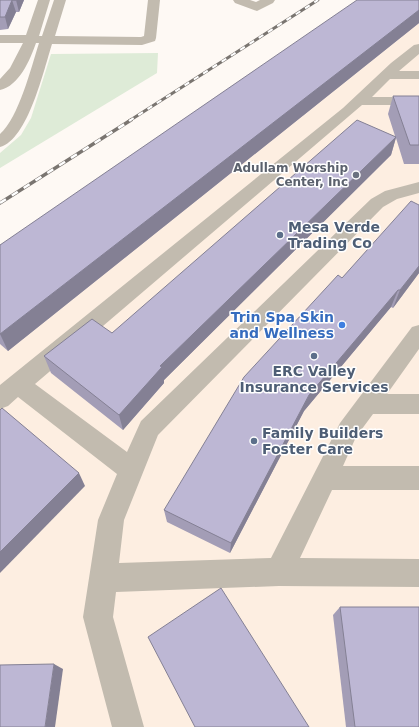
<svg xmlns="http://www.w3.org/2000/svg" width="419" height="727" viewBox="0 0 419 727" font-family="'DejaVu Sans',sans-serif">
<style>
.built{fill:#fdeee1}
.green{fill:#deebd7}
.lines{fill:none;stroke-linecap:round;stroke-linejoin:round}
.minor{fill:#c2bbaf;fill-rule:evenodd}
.rail-far1-casing{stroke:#7a7570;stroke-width:3}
.rail-casing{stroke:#7a7570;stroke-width:3.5}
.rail-far1{stroke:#fff;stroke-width:2;stroke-dasharray:5.5;stroke-linecap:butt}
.rail{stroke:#fff;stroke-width:2.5;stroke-dasharray:7;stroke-linecap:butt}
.wall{fill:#a39db6}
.shaded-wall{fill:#848094}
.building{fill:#bdb7d4;stroke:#848094}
.worship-dot{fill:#6b7280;stroke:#fff;stroke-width:1.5}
.service-dot{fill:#5c6f8a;stroke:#fff;stroke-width:1.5}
.shop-dot{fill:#3f7fe0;stroke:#fff;stroke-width:1.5}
.labels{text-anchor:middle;stroke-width:3;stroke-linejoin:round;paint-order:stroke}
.far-worship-label{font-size:12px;font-weight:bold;fill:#5b616d;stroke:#fff;text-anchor:end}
.service-label{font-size:14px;font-weight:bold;fill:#4e5e75;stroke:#fff;text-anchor:start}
.shop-label{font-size:14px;font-weight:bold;fill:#366cbe;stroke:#fff;text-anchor:end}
</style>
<rect width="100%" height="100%" fill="#fef9f4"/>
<polygon class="built" points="419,0 419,727 0,727 0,252"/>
<polygon class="green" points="158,53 157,73 0,168 0,153 21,135 31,118 51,54"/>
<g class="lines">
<g class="minor">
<path d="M38,0H50L39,36H42L54,0H66L55,36L141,37L144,36L148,0H160L156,38L155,41L142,45L52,44C44,69 28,140 0,147V134C19,117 31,68 39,43H36C30,60 19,86 0,90V79L10,68L23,43H0V35H26Z"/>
<polygon points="233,0 250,0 256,2 260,0 275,0 273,3 257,11 235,3"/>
<polygon points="419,44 419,54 399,71 419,71 419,79 390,79 372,97 419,97 419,105 362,105 35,384 127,452 141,421 371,199 385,191 419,182 419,193 397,199 383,207 158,435 124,520 119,563 271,558 340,423 412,327 419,325 419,349 387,394 419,394 419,414 373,414 356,437 343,466 419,466 419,490 332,490 300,558 419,559 419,587 279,586 116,592 113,617 144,727 112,727 83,617 98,520 117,474 18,397 8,406 0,409 0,385 343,108 391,63 414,45"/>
</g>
<g class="rail-far1-casing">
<polyline id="rail-far1" points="129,121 318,0"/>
</g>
<g class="rail-casing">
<polyline id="rail" points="0,203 131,120"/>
</g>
<use href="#rail-far1" class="rail-far1"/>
<use href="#rail" class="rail"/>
</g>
<g class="wall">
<polygon points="0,0 24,0 19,12 16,12 8,29 0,30"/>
<polygon points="419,0 419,23 8,351 0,344 0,245"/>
<polygon points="393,96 419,96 419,164 404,164 396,138 391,155 164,380 164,383 123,430 51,373 44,356 112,333 395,136 388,114"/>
<polygon points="419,205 419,273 393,308 391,307 304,411 230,553 167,522 164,510 342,278"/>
<polygon points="340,607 419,727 346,727 333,615"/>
</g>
<g class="shaded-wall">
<polygon points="12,0 16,12 8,29 5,17"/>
<polygon points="16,0 24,0 19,12"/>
<polygon points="419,10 419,23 8,351 0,334"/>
<polygon points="396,137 391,155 164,380 164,383 123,430 119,415 160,366"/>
<polygon points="419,266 419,273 393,308 400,290"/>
<polygon points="398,290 391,307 304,411 230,553 231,543 309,395"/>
<polygon points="79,473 85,486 0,573 0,552"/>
<polygon points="54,664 63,669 55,727 45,727"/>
</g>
<g class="building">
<polygon points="0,0 16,0 12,0 5,17 0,17"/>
<polygon points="357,0 419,0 419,10 0,334 0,245"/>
<polygon points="393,96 419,96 419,145 410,145"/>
<polygon points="357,120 396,137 160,366 162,367 119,415 44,356 92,319 112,333"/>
<polygon points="411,201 419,205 419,266 400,290 398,290 309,395 231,543 164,510 244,377 338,275 342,278"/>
<polygon points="2,408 79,473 0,552 0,410"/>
<polygon points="221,588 309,727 195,727 148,637"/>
<polygon points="340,607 419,607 419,727 355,727"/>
<polygon points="54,664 45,727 0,727 0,665"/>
</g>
<circle class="worship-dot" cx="356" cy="175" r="4"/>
<g class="service-dot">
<circle cx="280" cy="235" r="4"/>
<circle cx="314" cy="356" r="4"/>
<circle cx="254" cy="441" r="4"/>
</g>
<circle class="shop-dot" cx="342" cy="325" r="4"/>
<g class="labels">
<g class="far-worship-label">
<text x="348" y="172">Adullam Worship<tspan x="348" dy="14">Center, Inc</tspan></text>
</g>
<g class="service-label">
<text x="288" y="232">Mesa Verde<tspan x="288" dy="16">Trading Co</tspan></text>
<text x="314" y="376" text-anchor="middle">ERC Valley<tspan x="314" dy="16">Insurance Services</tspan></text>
<text x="262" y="438">Family Builders<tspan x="262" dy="16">Foster Care</tspan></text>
</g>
<g class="shop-label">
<text x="334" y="322">Trin Spa Skin<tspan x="334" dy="16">and Wellness</tspan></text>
</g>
</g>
</svg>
